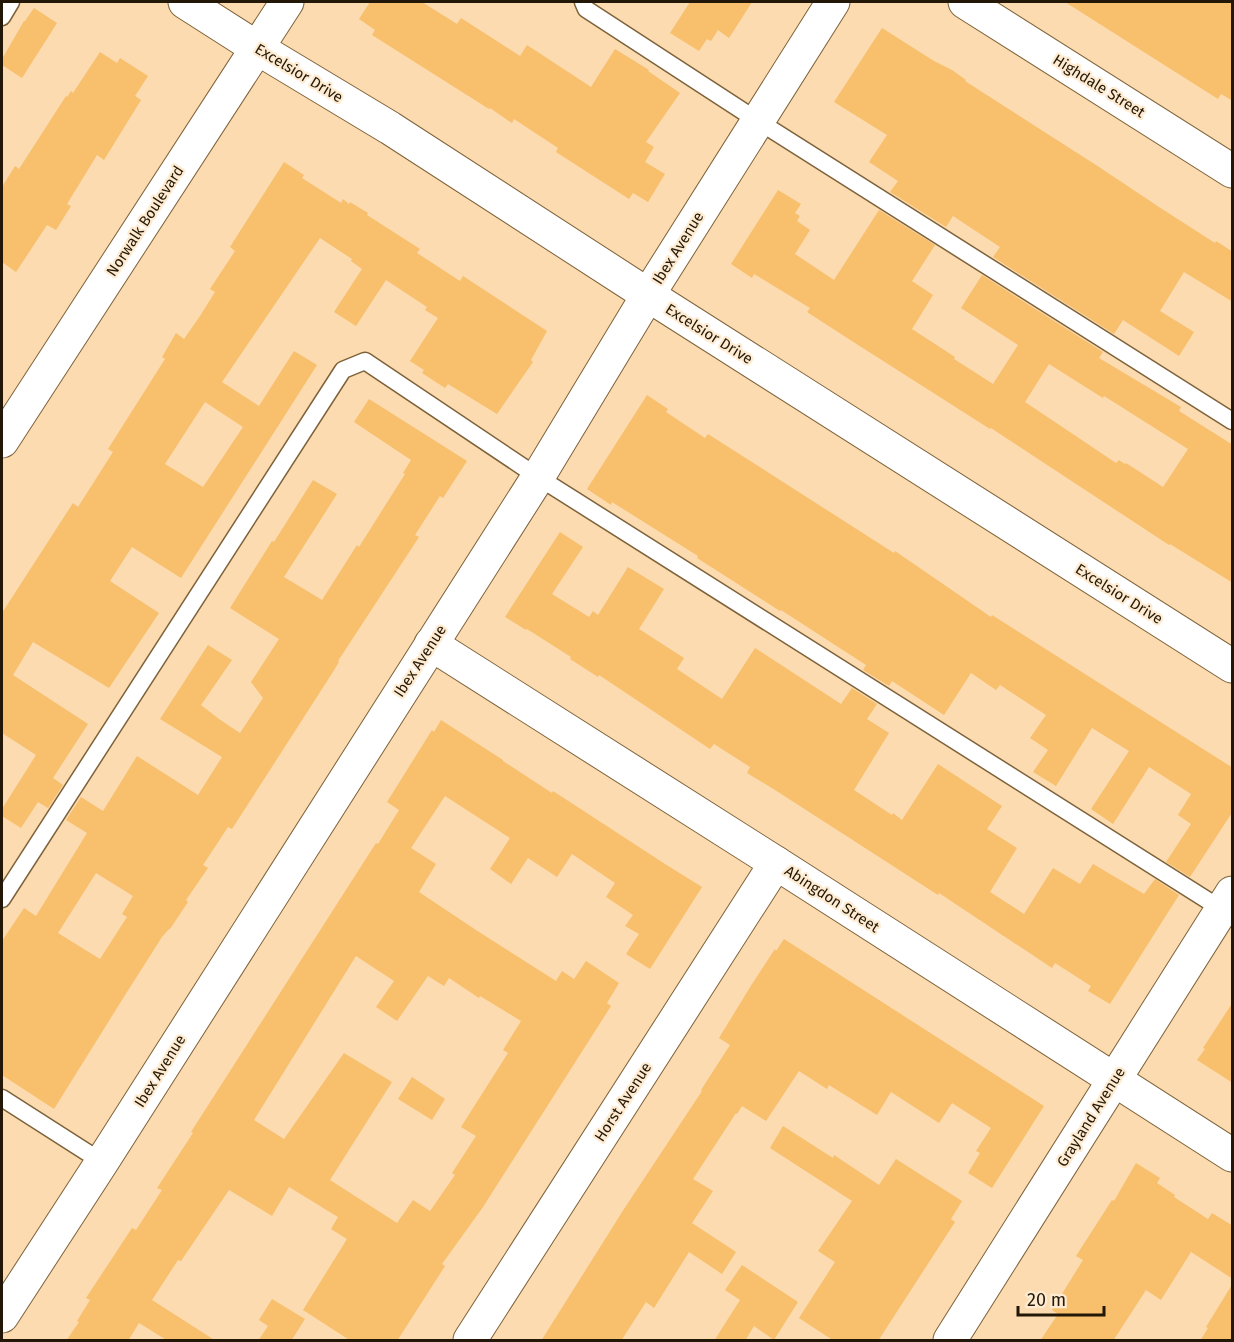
<svg xmlns="http://www.w3.org/2000/svg" width="1234" height="1342" viewBox="0 0 1234 1342" font-family="'Fira Sans',sans-serif">
<style>
.building{fill:#f8bf6d;fill-rule:evenodd}
.lines{fill:none;stroke-linecap:round;stroke-linejoin:round}
.lane-casing{stroke:#7e623a;stroke-width:19}
.street-casing{stroke:#7e623a;stroke-width:35}
.secondary-casing{stroke:#7e623a;stroke-width:35}
.lane{stroke:#fff;stroke-width:16}
.street{stroke:#fff;stroke-width:33}
.secondary{stroke:#fff;stroke-width:33}
.labels{text-anchor:middle;stroke-width:4.5;stroke-linejoin:round;paint-order:stroke}
.street-label{font-size:15px;fill:#231807;stroke:#feebd1}
</style>
<rect width="100%" height="100%" fill="#fbdbaf"/>
<g class="building">
<polygon points="370,2 422,2 457,24 461,18 520,56 527,45 591,87 615,49 649,70 648,71 680,93 646,142 654,147 645,162 665,174 648,202 633,193 629,199 556,152 558,148 514,119 512,123 490,108 489,109 372,35 375,30 359,19"/>
<polygon points="690,2 752,2 729,38 718,30 711,41 707,39 699,51 670,33"/>
<polygon points="1065,2 1233,2 1233,101 1221,94 1218,99"/>
<polygon points="34,8 57,23 22,78 2,65 2,59 24,21 25,21"/>
<polygon points="882,28 934,61 952,70 966,80 965,81 1099,167 1159,207 1215,243 1216,241 1233,252 1233,302 1184,272 1160,311 1194,332 1179,356 1123,320 1114,334 993,257 1000,247 953,216 946,227 890,192 898,181 869,162 887,135 834,102"/>
<polygon points="100,52 117,63 120,58 148,76 135,96 141,100 104,160 97,155 67,204 71,206 56,230 47,225 16,272 2,262 2,187 15,166 19,169 66,96 67,97 71,91 73,93"/>
<path d="M284,162L304,175L302,178L341,203L343,199L349,204L350,202L368,213L367,215L420,249L417,253L460,281L463,276L547,331L531,360L533,362L497,414L448,384L445,388L422,373L424,370L410,361L438,318L425,310L427,307L386,280L356,326L334,312L362,269L351,261L352,259L320,238L222,382L259,406L294,351L317,365L181,578L132,547L110,581L159,613L109,688L33,642L13,675L88,724L53,778L63,785L48,808L38,802L21,828L2,816V809L36,755L2,733V613L73,503L78,507L113,452L108,449L165,359L162,357L176,333L184,339L200,316L215,292L210,289L235,251L230,247ZM205,402L243,427L203,487L165,464Z"/>
<path d="M778,190L801,204L795,213L800,216L797,221L810,230L795,254L834,280L879,210L935,245L912,281L933,295L912,329L955,357L954,359L993,384L1018,345L961,308L982,275L1103,352L1099,358L1181,407L1179,411L1233,445V583L1170,544L1169,545L991,428L990,429L855,343L807,312L810,308L754,274L752,278L731,264ZM1049,364L1103,398L1104,396L1188,449L1163,487L1126,463L1125,464L1119,460L1116,463L1025,402Z"/>
<polygon points="647,395 668,409 666,412 705,438 708,434 894,553 895,551 991,617 992,615 1233,768 1233,811 1190,877 1166,862 1191,824 1178,815 1191,794 1149,767 1113,824 1091,809 1129,751 1092,728 1056,786 1033,772 1048,750 1030,738 1046,715 1000,685 996,690 971,673 944,715 892,681 889,686 863,670 866,665 781,610 780,611 697,558 698,556 612,502 611,505 587,489"/>
<path d="M369,399L467,461L443,498L440,496L415,535L419,537L338,661L339,662L331,675L232,829L228,827L203,865L208,868L186,900L188,902L170,929H169L162,937L127,992L54,1109L2,1075V941L24,908L36,916L87,833L66,820L81,797L103,811L137,756L198,795L222,757L160,719L208,645L232,660L201,705L219,719L240,733L263,698L251,682L279,639L230,608L272,541L274,542L313,480L337,494L284,577L322,600L357,545L359,547L405,474L403,473L411,460L354,422ZM96,873L133,896L122,914L127,917L100,959L58,933Z"/>
<polygon points="560,532 583,547 552,594 589,617 593,611 598,615 628,567 664,589 639,629 684,658 677,669 722,699 755,648 841,704 852,688 877,704 867,719 889,733 854,790 892,815 893,813 902,820 938,764 1002,806 987,829 1017,848 990,892 1024,914 1053,868 1080,884 1093,864 1144,894 1155,879 1179,895 1110,1004 1088,991 1091,986 1055,963 1052,968 939,893 938,895 775,790 747,773 750,767 714,744 710,749 599,675 598,677 570,659 571,657 527,629 526,630 505,617"/>
<path d="M441,720L503,760V761L552,793L553,791L665,864L702,887L650,969L626,954L639,934L625,926L633,915L606,897L615,883L572,854L557,877L528,858L511,884L490,869L510,838L445,796L411,848L436,864L419,892L476,930L556,981L562,971L574,979L586,961L619,983L607,1003L611,1006L483,1207L442,1264L445,1266L397,1341H351L303,1310L347,1239L331,1229L338,1217L289,1187L272,1216L229,1190L181,1261L178,1260L152,1300L216,1341H168L139,1323L128,1341H66L79,1322L77,1321L90,1300L86,1298L132,1228L136,1230L162,1190L157,1188L193,1133L191,1132L376,843L378,844L399,810L387,802L432,730L434,732ZM356,956L394,981L376,1007L397,1021L428,976L444,986L449,978L479,998L480,996L521,1021L503,1050L508,1053L461,1127L476,1136L452,1173L455,1175L430,1211L413,1200L397,1223L330,1180L392,1082L344,1053L284,1139L254,1120Z"/>
<polygon points="784,939 1044,1106 992,1188 968,1173 980,1153 976,1151 991,1128 952,1103 939,1123 891,1092 877,1115 829,1085 827,1089 799,1071 766,1121 742,1106 737,1114 736,1113 693,1179 713,1191 692,1223 736,1252 722,1274 689,1252 654,1308 646,1302 621,1341 541,1341 624,1209 702,1091 701,1090 730,1045 719,1038 752,984 775,949 776,951"/>
<polygon points="1233,1002 1233,1083 1197,1060 1205,1049 1203,1048"/>
<polygon points="412,1077 445,1099 432,1120 398,1099"/>
<polygon points="783,1126 833,1158 834,1155 879,1185 896,1159 962,1201 951,1219 955,1222 878,1341 834,1341 799,1318 835,1262 818,1251 852,1201 770,1148"/>
<polygon points="1136,1163 1160,1178 1157,1183 1175,1195 1174,1197 1208,1219 1212,1213 1233,1226 1233,1279 1191,1252 1161,1300 1146,1290 1113,1341 1040,1341 1058,1314 1052,1310 1083,1260 1076,1256 1112,1200 1114,1201"/>
<polygon points="742,1265 798,1302 774,1340 754,1326 745,1341 714,1341 740,1300 725,1290"/>
<polygon points="1233,1283 1233,1341 1200,1341 1208,1328 1206,1327"/>
<polygon points="272,1299 305,1319 291,1341 258,1341 268,1326 259,1320"/>
</g>
<g class="lines">
<g class="lane-casing">
<g id="lane">
<polyline points="583,2 586,9 758,121 1232,421"/>
<polyline points="2,17 11,2"/>
<polyline points="2,899 343,370 365,361 538,477 1226,912"/>
<polyline points="2,1098 102,1162"/>
</g>
</g>
<g class="street-casing">
<g id="street">
<polyline points="965,2 1232,171"/>
<polyline points="431,644 776,863 1232,1155"/>
<polyline points="2,1316 102,1162 538,477 648,295 833,2"/>
<polyline points="470,1340 776,863"/>
<polyline points="950,1340 1232,893"/>
</g>
</g>
<g class="secondary-casing">
<g id="secondary">
<polyline points="185,2 257,48 390,128 648,295 1232,666"/>
<polyline points="2,441 287,2"/>
</g>
</g>
<use href="#lane" class="lane"/>
<use href="#street" class="street"/>
<use href="#secondary" class="secondary"/>
</g>
<g class="labels">
<g class="street-label">
<text transform="translate(299 73) rotate(31)" y="5">Excelsior Drive</text>
<text transform="translate(1099 86) rotate(32)" y="5">Highdale Street</text>
<text transform="translate(145 221) rotate(-57)" y="5">Norwalk Boulevard</text>
<text transform="translate(678 248) rotate(-58)" y="5">Ibex Avenue</text>
<text transform="translate(709 334) rotate(32)" y="5">Excelsior Drive</text>
<text transform="translate(1119 594) rotate(32)" y="5">Excelsior Drive</text>
<text transform="translate(420 661) rotate(-57)" y="5">Ibex Avenue</text>
<text transform="translate(832 899) rotate(33)" y="5">Abingdon Street</text>
<text transform="translate(160 1071) rotate(-58)" y="5">Ibex Avenue</text>
<text transform="translate(623 1102) rotate(-57)" y="5">Horst Avenue</text>
<text transform="translate(1091 1117) rotate(-58)" y="5">Grayland Avenue</text>
</g>
</g>
<rect width="1234" height="1342" fill="none" stroke="#231807" stroke-width="6"/>
<path d="M1018 1306v9h86v-9" fill="none" stroke="#231807" stroke-width="3"/>
<text x="1027" y="1306" font-size="18" fill="#231807" stroke="#feebd1" stroke-width="4.5" paint-order="stroke">20 m</text>
</svg>
